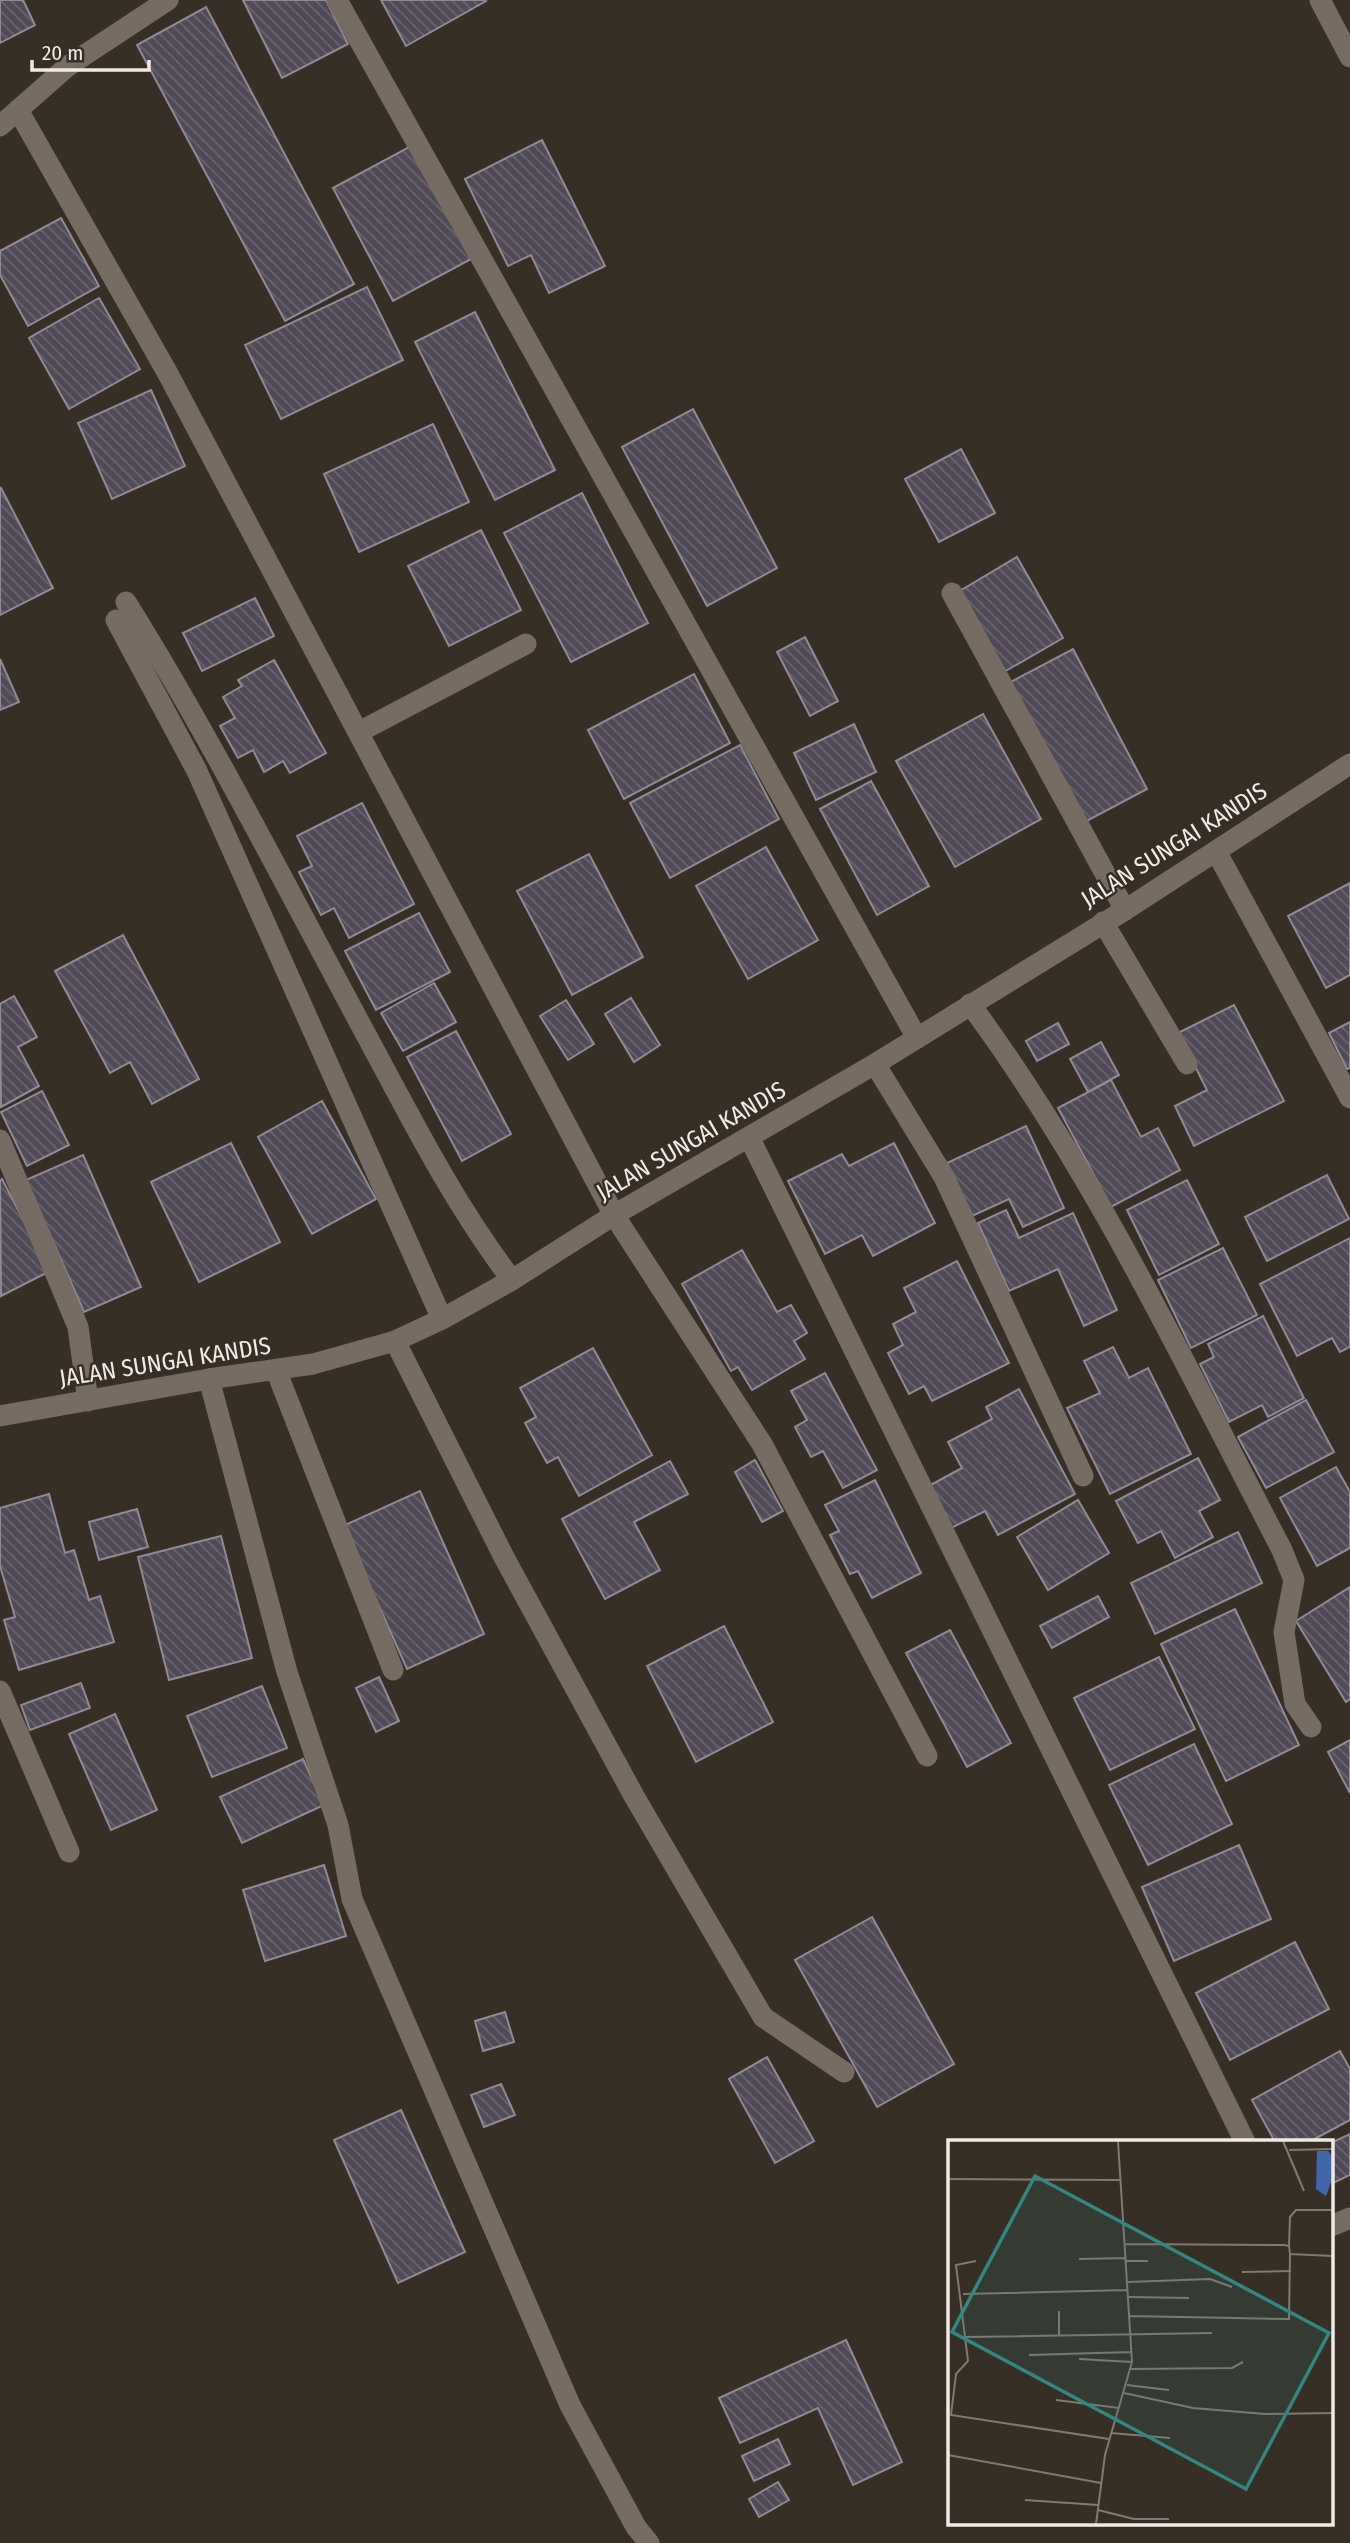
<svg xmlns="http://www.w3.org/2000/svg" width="1350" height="2543" viewBox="0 0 1350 2543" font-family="'Fira Sans Condensed',sans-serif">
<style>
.building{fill:url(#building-back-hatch);stroke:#908a96;stroke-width:2}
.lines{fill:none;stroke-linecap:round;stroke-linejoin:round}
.service{stroke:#766c63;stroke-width:21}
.minor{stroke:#766c63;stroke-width:21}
.tertiary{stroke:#766c63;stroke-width:21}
.labels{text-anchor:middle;stroke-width:5;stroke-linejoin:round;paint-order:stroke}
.street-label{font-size:24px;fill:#f1ebe5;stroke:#372e26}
.inset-road{fill:none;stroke:#817a72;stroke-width:2}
.view{fill:#318880;fill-opacity:0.15;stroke:#318880;stroke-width:3.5}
.inset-edge{fill:none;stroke:#f1ebe5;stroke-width:3.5}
</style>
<defs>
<pattern id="building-back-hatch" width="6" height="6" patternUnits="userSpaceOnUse" patternTransform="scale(1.75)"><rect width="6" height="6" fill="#4f4a55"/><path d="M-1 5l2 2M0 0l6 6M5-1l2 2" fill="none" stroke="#69646d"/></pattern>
</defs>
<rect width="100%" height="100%" fill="#372e26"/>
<g class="building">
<polygon points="0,0 23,0 35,25 0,43"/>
<polygon points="243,0 326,0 348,44 282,78"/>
<polygon points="381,0 485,0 486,1 406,46"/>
<polygon points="206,7 354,284 285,321 137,45"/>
<polygon points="542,140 605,266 549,293 531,255 508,266 465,179"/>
<polygon points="411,146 471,259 393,301 333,188"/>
<polygon points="61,218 99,286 28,326 0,275 0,251"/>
<polygon points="367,287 403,360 281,419 245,345"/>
<polygon points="99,298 140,369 69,409 29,338"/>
<polygon points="475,312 555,470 495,500 415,342"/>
<polygon points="151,390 185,466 112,499 78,423"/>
<polygon points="693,409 777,568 707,606 622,447"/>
<polygon points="433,424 469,502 359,552 324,474"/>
<polygon points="961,449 995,513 939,542 905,479"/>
<polygon points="1,488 53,588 0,615 0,489"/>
<polygon points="582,493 648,623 571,662 504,533"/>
<polygon points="481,530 521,610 449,646 408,566"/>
<polygon points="1017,557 1063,638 1004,672 958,592"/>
<polygon points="255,598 274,636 202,671 183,633"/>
<polygon points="805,637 838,701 810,716 777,652"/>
<polygon points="1073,649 1147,789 1081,824 1007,684"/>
<polygon points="0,659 19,702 0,710"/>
<polygon points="274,660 326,753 290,773 283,761 264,772 253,750 238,758 220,726 235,718 223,697 242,686 238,680"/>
<polygon points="694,674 730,743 624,799 588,730"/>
<polygon points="983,714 1041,819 955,867 896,761"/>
<polygon points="854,724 876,772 816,800 794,753"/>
<polygon points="740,745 779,819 670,878 630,803"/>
<polygon points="871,781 929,886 877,915 820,809"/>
<polygon points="362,803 414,904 349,938 334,908 321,915 299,872 312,866 297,836"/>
<polygon points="766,847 818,940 748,979 696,886"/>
<polygon points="589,854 643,957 572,995 517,891"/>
<polygon points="1350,883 1350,975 1326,988 1288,916"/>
<polygon points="419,913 450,972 376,1010 345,951"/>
<polygon points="123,935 199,1079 152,1104 130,1062 110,1073 55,971"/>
<polygon points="434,983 456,1022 403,1051 381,1013"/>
<polygon points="14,996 37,1037 18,1047 39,1086 1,1107 0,1004"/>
<polygon points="631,998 660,1045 634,1062 605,1014"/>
<polygon points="566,1000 594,1044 568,1060 540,1016"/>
<polygon points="1234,1005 1284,1101 1194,1146 1175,1106 1207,1090 1178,1033"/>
<polygon points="1350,1022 1350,1068 1347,1069 1329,1033"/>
<polygon points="1058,1023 1069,1044 1037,1061 1026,1041"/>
<polygon points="456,1031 511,1134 462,1161 407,1057"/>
<polygon points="1101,1042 1119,1075 1088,1092 1070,1059"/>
<polygon points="1111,1080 1141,1137 1158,1128 1180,1170 1111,1207 1058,1108"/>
<polygon points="42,1091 69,1145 27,1166 1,1112"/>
<polygon points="322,1101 376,1199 312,1234 258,1137"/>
<polygon points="1026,1126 1064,1208 1023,1227 1009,1199 972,1216 947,1163"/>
<polygon points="231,1143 280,1242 199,1282 151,1182"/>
<polygon points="894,1143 935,1223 873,1256 862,1235 825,1254 788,1181 842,1154 849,1166"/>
<polygon points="83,1155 141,1287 84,1312 26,1180"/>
<polygon points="1327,1175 1349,1219 1267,1261 1245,1217"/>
<polygon points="2,1179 50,1271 1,1296 0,1181"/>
<polygon points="1187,1180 1219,1244 1159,1275 1127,1210"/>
<polygon points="1006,1210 1019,1238 1073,1213 1117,1310 1084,1326 1058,1269 1009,1291 978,1223"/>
<polygon points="1350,1238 1350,1347 1340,1352 1332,1338 1297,1356 1260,1284"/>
<polygon points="1223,1248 1257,1315 1191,1348 1158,1280"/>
<polygon points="742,1250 777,1312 791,1305 807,1333 794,1341 805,1359 752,1390 738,1367 731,1371 682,1284"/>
<polygon points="957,1261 1009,1363 932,1401 924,1386 909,1394 888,1353 903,1345 893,1324 916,1312 904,1288"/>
<polygon points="1263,1316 1304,1398 1268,1417 1262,1405 1229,1422 1200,1364 1214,1357 1208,1344"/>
<polygon points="1113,1347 1129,1378 1148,1368 1191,1454 1110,1494 1067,1408 1100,1393 1084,1361"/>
<polygon points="593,1348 652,1455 579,1496 558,1457 547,1463 525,1423 536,1417 520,1388"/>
<polygon points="825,1373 877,1470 843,1488 823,1451 811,1457 795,1427 807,1420 791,1391"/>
<polygon points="1019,1389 1075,1494 998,1535 985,1511 949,1529 927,1487 962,1468 948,1442 992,1419 986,1407"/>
<polygon points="1306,1400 1334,1452 1266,1488 1238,1437"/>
<polygon points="1198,1458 1220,1500 1199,1511 1213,1537 1175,1558 1161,1531 1138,1543 1116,1501"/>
<polygon points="755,1460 783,1511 762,1522 735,1472"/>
<polygon points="670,1461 688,1494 634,1522 660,1570 605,1599 562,1519"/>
<polygon points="1336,1467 1350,1492 1350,1548 1317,1566 1280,1498"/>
<polygon points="875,1480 921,1573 872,1598 858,1571 850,1574 830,1535 839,1531 825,1505"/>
<polygon points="420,1491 484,1634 407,1669 343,1526"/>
<polygon points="49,1494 65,1553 74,1550 89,1600 100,1596 114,1642 19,1670 4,1620 15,1617 0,1566 0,1508"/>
<polygon points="1078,1500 1109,1553 1048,1590 1017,1537"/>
<polygon points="137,1509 148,1547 99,1560 89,1522"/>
<polygon points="1238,1532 1262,1583 1155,1634 1131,1583"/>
<polygon points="221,1536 252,1658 169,1680 138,1557"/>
<polygon points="1350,1587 1350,1699 1346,1702 1296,1621"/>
<polygon points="1098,1596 1109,1617 1052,1648 1040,1626"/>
<polygon points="1235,1609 1299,1745 1226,1781 1161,1644"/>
<polygon points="724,1626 773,1722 696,1762 647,1666"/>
<polygon points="950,1630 1011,1743 967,1767 906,1653"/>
<polygon points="1159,1657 1195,1729 1110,1770 1074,1698"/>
<polygon points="379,1677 399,1721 376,1732 356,1688"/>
<polygon points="81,1683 90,1708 30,1730 21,1705"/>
<polygon points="262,1686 287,1748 212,1777 187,1716"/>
<polygon points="115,1714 157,1810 111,1830 69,1734"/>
<polygon points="1350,1740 1350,1793 1328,1752"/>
<polygon points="1194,1744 1232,1824 1148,1865 1109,1785"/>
<polygon points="303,1759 324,1805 242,1843 220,1797"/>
<polygon points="1239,1845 1271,1919 1174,1961 1142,1887"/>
<polygon points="324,1865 346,1936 265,1961 243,1890"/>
<polygon points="872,1917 954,2064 877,2107 795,1960"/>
<polygon points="1295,1942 1329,2009 1230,2060 1196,1993"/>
<polygon points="505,2012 514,2042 483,2051 475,2021"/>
<polygon points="1340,2051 1350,2069 1350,2120 1309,2142 1275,2142 1252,2100"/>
<polygon points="767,2057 814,2141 775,2163 729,2079"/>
<polygon points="501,2084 515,2115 484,2127 471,2095"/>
<polygon points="401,2110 465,2252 398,2283 334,2140"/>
<polygon points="1350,2134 1350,2175 1331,2184 1331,2143"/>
<polygon points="846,2340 902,2462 853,2485 818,2408 740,2443 719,2398"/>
<polygon points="778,2439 790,2464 754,2481 742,2456"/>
<polygon points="778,2482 789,2500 759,2517 749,2499"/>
</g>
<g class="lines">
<g class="service">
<polyline points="1320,0 1350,57"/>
<polyline points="116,620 197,771 442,1319"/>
<polyline points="359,732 526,644"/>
<polyline points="1103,922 1187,1064"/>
<polyline points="614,1215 762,1444 927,1756"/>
<polyline points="276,1370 393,1670"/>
<polyline points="209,1379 287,1672 338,1825 352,1899 570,2405 636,2527 649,2543"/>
</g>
<g class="minor">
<polyline points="337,0 917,1038"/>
<polyline points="18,110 167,372 614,1215"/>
<polyline points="0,126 68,66 168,0"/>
<polyline points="952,593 1125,910"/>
<path d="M126,602C212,740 286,886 363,1029C409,1114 453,1203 512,1280"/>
<polyline points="1216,851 1350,1098"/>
<path d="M970,1004C1095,1173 1185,1365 1282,1550L1294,1580L1284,1632L1295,1704L1311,1727"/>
<polyline points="875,1064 944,1177 1083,1476"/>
<polyline points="749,1137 1245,2142"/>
<polyline points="0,1140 78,1327 88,1401"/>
<polyline points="395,1341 505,1559 634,1796 763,2017 844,2072"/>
<polyline points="0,1691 69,1852"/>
<polyline points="1331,2226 1350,2218"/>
</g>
<polyline class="tertiary" points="0,1416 209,1379 313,1364 395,1341 442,1319 512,1280 614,1215 875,1064 1125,910 1350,764"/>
</g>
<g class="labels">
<g class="street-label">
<text transform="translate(1174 845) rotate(-32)" y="8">JALAN SUNGAI KANDIS</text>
<text transform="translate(691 1141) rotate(-30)" y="8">JALAN SUNGAI KANDIS</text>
<text transform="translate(165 1362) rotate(-9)" y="8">JALAN SUNGAI KANDIS</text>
</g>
</g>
<g transform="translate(948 2140)">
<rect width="385" height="385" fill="#372e26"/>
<path d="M369,11H380L384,16L385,12V37L378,56L368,49Z" fill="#3f67a9"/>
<path class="inset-road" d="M335,1L356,51M341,10L385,9M0,39L172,40M177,104L336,105L341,106L342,114L341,179L181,176M341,106L342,77L348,70H385M342,114L385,116M131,119L178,118M28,121L8,125L20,221L8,234L3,275L161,299M178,121H200M294,132L343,131M180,142L262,139L284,147M15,154L180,150M181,157L241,158M111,196V171M18,197L264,193M81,215L183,212M131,219L184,222M183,229L284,228L295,222M179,245L221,250M176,253L245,268L317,274L385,273M108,260L171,268M163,293L222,298M0,315L153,343M77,360L150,365M150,370L186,379H221M148,384L157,315L184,222L170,1"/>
<path class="view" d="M87,36L381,193L298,349L4,192Z"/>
<rect width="385" height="385" class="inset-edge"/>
</g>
<path d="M32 60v10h117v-10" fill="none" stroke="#f1ebe5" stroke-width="3.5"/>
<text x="42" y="60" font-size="21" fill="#f1ebe5" stroke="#372e26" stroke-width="5" paint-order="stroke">20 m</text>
</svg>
